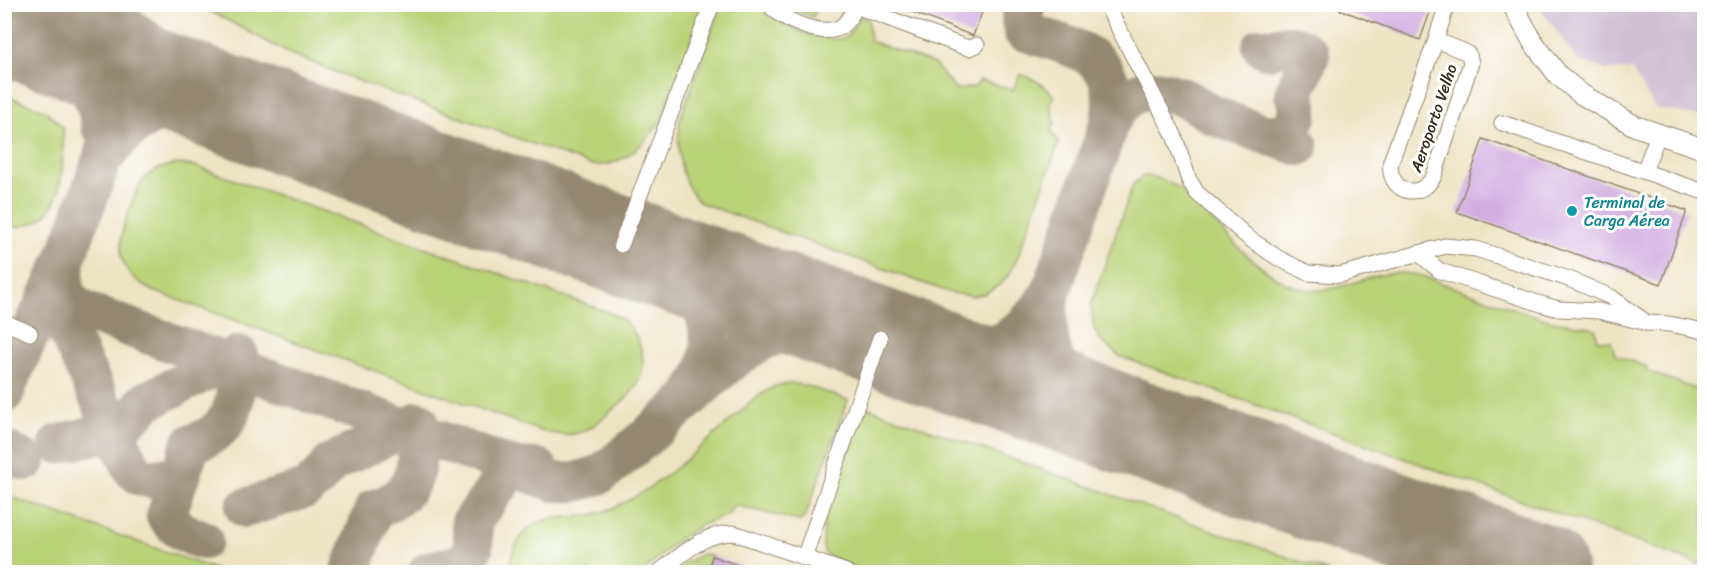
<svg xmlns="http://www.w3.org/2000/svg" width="1709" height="577" viewBox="0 0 1709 577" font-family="Sriracha,sans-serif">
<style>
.industrial{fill:#cebed2}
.green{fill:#bad277;stroke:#7a7e4a;stroke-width:1.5}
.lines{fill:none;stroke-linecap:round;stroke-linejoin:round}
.taxiway{stroke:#948670;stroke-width:40}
.runway{stroke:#948670;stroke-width:99}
.building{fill:#d2ace0}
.minor-casing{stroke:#948670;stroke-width:17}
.major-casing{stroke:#948670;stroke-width:22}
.minor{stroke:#fff;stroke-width:15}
.major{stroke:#fff;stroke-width:20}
.culture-dot{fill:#0f9aa8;stroke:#fff;stroke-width:2}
.labels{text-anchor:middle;stroke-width:6;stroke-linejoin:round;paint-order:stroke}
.street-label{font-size:16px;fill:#3b2a1e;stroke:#fff}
.culture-label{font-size:16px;fill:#0d838f;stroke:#fff;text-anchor:start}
</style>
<rect width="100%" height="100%" fill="#fff"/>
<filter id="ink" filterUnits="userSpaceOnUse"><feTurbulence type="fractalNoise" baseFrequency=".0167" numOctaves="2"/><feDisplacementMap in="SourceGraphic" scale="12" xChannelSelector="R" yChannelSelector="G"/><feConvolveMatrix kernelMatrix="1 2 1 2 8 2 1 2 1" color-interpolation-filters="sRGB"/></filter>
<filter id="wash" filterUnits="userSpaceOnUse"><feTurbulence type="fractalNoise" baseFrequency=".008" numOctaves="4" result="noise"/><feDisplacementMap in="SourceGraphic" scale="24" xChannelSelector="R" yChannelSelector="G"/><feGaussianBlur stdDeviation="1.35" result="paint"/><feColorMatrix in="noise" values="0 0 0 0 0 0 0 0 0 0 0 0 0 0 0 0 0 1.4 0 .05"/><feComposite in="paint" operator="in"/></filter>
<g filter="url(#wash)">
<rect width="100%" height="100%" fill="#ede3c3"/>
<polygon class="industrial" points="1538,5 1704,5 1704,117 1655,108 1632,70 1606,70 1577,60"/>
<g class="green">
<path d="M758,4C768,20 830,49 847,36C852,32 856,22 860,16L868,19L870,41L934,64L956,90L975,87L980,80L1013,90L1020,74C1035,80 1045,84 1054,97L1050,103L1055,123L1051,131L1059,142L1015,264L1007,277L1001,284L984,294L973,296L951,293L701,203C679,184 676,147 680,119L721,5Z"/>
<path d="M199,5H704L663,116C649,141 622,169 591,165L359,81L288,53Z"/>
<polygon points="781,5 817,5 813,17"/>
<path d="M5,95L44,110L63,127C63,156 66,199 41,219C34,225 18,226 9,229L5,241Z"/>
<path d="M179,164L195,166L608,312C613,315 620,317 624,321C640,335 648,361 639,380C633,394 622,402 611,411C602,419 593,428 581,432C569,437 556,434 544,432L153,291C115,271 115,247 129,210C133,199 137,187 145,178C154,168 167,166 179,164Z"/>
<path d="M1143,176C1155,176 1172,183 1182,190C1189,195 1195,203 1201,210C1227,235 1252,265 1284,282C1326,304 1353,276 1395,273C1404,272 1412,274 1422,276L1526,313L1552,321L1591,327L1595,329L1598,340L1611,341L1615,355L1647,367L1646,371L1704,392V566L1119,356L1101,341L1094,329L1091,305L1133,184Z"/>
<path d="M791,383L807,386L848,400L805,517L799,521L734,505L728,515L701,525L677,541L643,572H508C510,557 517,538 529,528C546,514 571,519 591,515C600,513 609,510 617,506C667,483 716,432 758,396L775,386Z"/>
<polygon points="866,407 1329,572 867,572 829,556 824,552 823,546 824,519"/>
<polygon points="4,495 5,495 223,572 5,572"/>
<polygon points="702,554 712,556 707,572 677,572 685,563"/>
</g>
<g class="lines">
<g class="taxiway">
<path d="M99,4C151,47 208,83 268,113C301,129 336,141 369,155"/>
<path d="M1026,4L1021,20L1023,31C1074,49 1123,52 1110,121L1051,292C1041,334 1054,383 1092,408C1104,416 1117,421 1130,427"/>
<path d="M28,33C63,55 95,82 101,126"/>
<path d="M1262,47L1269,50C1284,42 1298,43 1310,55L1294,94L1298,105V114L1291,129L1282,134H1267"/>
<path d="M1110,121C1130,86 1153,83 1188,100C1198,105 1206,112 1216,116C1243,128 1272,136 1299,146"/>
<path d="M101,162C137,111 171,100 232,106"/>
<path d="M636,250C650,258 667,266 680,277C699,294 713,327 709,353C707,369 699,382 691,396"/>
<path d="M65,260C64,287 60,296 84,311L554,482H576L599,475C631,452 661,424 690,398C718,373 749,340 788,332C815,326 842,330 869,334"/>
<path d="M60,281L59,310L63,322L133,470C146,484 165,478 182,473"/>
<path d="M924,353C985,358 1018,344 1051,292"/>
<path d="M4,394C21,348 45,306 64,261C73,241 79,221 87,201C97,174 108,147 111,118C115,80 104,37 83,4"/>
<path d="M59,444C91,436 125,431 145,402L239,355"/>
<polyline points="4,450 26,461"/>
<polyline points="245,508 305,489 318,479 331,463 419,421"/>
<path d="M203,540C188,536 176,529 166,516L191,444C232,431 238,405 236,367"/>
<path d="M350,572L374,509C413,498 420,468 417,433"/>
<path d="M428,572C466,561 479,567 471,522L513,467L538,468"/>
</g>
<polyline class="runway" points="4,25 1538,572"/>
</g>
<g id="blocks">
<g class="building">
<polygon points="892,4 985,4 973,36"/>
<polygon points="1325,4 1433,4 1420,40"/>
<polygon points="1483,139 1687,211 1661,284 1457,212"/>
<polygon points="712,556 755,571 755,573 707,573"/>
</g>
</g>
</g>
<g filter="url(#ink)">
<use href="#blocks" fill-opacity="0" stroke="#948670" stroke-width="1.5"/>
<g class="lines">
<g class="minor-casing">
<g id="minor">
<path d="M769,4C780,20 825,39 842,26C849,21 852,13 856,6L962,46L969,48L977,45"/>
<polyline points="1106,4 1174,135 1189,180 1197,193 1250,239 1278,258 1308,273 1340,275 1445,246 1476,249 1569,279 1611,297 1647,323"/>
<path d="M1436,40L1465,52L1469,55L1471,63L1434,176C1419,203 1386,191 1391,161L1436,40L1447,4"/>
<polyline points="1502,123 1704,192"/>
<polyline points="1644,171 1659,133"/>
<polyline points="621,245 712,4"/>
<polyline points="1418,253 1440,271 1544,305 1559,309 1599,311 1647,323 1669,324 1704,331"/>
<polyline points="4,322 30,333"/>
<polyline points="804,558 880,338"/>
<path d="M659,572C684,554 702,533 734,533L846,572"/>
</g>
</g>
<g class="major-casing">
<polyline id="major" points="1512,4 1533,42 1558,75 1581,94 1635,126 1704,149"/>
</g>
<use href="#minor" class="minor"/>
<use href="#major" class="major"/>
</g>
</g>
<circle class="culture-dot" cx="1572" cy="211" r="6"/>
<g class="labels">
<g class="street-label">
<text transform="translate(1433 118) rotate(-71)" y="6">Aeroporto Velho</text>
</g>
<g class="culture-label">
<text x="1584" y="208">Terminal de<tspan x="1584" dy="18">Carga Aérea</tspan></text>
</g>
</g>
<rect width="1709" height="577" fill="none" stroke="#fff" stroke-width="24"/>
</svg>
